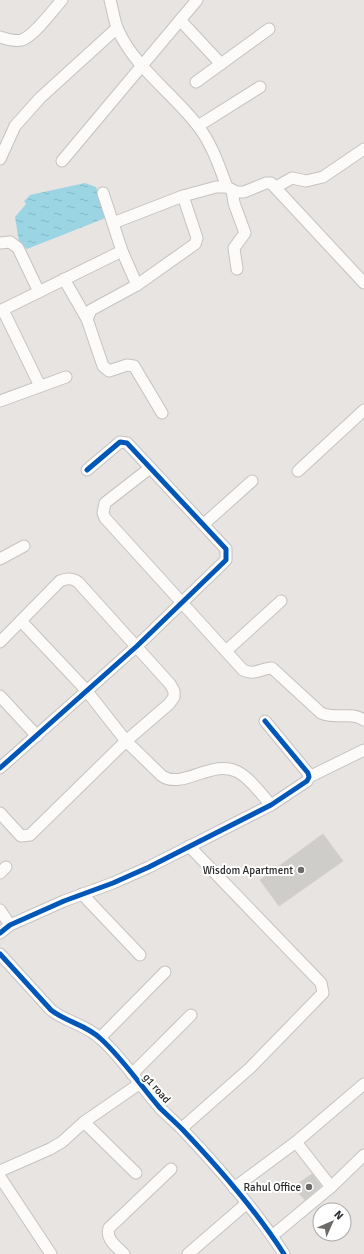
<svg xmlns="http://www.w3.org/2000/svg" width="364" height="1254" viewBox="0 0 364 1254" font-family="Signika,sans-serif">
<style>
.water{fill:url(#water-ripples)}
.building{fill:#cfcdca;stroke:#d3d0cd}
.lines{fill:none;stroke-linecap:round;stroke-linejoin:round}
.minor-casing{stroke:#c4c3c3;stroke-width:13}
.minor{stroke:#fcfbfa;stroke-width:11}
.cycleway-casing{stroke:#fff;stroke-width:8}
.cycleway{stroke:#0057b8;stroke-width:5}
.poi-dot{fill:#6c6b6a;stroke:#fff;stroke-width:1.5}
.labels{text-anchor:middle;stroke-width:4;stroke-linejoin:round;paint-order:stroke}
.poi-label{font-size:11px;fill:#2a2a2a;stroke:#fff;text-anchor:end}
.street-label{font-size:11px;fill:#2a2a2a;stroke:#fff}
</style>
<defs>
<pattern id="water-ripples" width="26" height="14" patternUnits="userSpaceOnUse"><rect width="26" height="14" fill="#9bd5e3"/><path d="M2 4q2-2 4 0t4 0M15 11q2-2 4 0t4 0" fill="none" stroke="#86b7c3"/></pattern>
</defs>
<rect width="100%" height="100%" fill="#e8e4e1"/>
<polygon class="water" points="85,183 96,187 108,217 27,249 19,242 15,217 26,204 24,201 30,195"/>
<g class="building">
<polygon points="323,834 343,861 279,906 260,880"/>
<polygon points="312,1174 321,1186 305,1200 293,1187"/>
</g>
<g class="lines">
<g class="minor-casing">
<g id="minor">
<path d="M110,0C113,10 114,21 118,30C135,68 173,93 198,126C212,144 219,166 227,187"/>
<polyline points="180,20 221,64"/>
<path d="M0,37C7,39 14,42 22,40C35,35 52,11 62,0"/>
<polyline points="196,82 269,29"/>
<polyline points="198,126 260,87"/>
<polyline points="0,159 15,126 40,98 117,28"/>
<polyline points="62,161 197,0"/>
<polyline points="276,187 292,178 306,181 323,177 364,149"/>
<polyline points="232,190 234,203 245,233 234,248 237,269"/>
<polyline points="103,193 122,251 137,285"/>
<polyline points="113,223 183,196 216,187 227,187 236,192 244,192 266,183 271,183 364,283"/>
<polyline points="0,243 10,242 18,248 39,292"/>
<polyline points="64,279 87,319"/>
<polyline points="3,310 40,386"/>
<polyline points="0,311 122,251"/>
<polyline points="0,401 66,377"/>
<polyline points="162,413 134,366 127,365 109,371 103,366 87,319 91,310 137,285 195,244 197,238 183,196"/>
<path d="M150,468L105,503L103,513L105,518L243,670C255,676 261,668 272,668L321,713C337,720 350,711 364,720"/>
<polyline points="298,471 364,410"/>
<polyline points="204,524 252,481"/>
<polyline points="0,559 24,546"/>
<path d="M21,621L86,690L126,741L162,776C183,790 213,758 238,772C251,779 261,794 271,805"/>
<path d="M0,642L60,581C67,578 72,578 78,582L170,684L174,691V697L169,704L126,741L30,835L21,836L0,813"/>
<polyline points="226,651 281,601"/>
<polyline points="0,696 37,736"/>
<polyline points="0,768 137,646 226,560 226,549 127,443 120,442 87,470"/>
<polyline points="309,777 364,750"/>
<polyline points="0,873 6,867"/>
<polyline points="82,894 140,955"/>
<polyline points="0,910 10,925"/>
<polyline points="0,933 10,925 64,901 113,883 149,867 271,805 307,781 309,777 308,773 265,721"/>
<path d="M0,954L51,1010C66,1022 87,1025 101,1039C123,1059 140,1085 160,1108C167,1115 175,1122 182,1129C219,1168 255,1209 284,1254"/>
<polyline points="100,1038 165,972"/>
<polyline points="132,1074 191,1015"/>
<polyline points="84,1122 136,1173"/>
<polyline points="182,1128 250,1068 323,993 321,983 189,846"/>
<polyline points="296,1142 331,1187"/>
<polyline points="0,1171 50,1149 62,1142 84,1122 139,1084"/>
<polyline points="0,1177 51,1254"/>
<polyline points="234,1188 296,1142 364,1084"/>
<polyline points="272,1236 331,1187 364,1155"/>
<path d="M124,1254C117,1247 105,1239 109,1228L171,1169"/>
<polyline points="188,1254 247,1203"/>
</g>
</g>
<use href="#minor" class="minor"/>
<g class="cycleway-casing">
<g id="cycleway">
<polyline points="0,768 137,646 226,560 226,549 127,443 120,442 87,470"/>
<polyline points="0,933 10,925 64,901 113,883 149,867 271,805 307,781 309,777 308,773 265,721"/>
<path d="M0,954L51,1010C66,1022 87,1025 101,1039C123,1059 140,1085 160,1108C167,1115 175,1122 182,1129C219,1168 255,1209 284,1254"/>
</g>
</g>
<use href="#cycleway" class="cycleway"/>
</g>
<g class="poi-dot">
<circle cx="301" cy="870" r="4"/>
<circle cx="309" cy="1187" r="4"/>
</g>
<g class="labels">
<g class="poi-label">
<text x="293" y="874">Wisdom Apartment</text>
<text x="301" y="1191">Rahul Office</text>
</g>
<g class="street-label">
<text transform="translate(157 1088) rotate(49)" y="4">g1 road</text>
</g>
</g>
<g transform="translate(332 1222) rotate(45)"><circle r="19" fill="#ffffff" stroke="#aaaaaa"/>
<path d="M0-3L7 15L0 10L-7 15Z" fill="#6c6b6a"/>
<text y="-6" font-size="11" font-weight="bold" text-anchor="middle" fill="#2a2a2a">N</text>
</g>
</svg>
